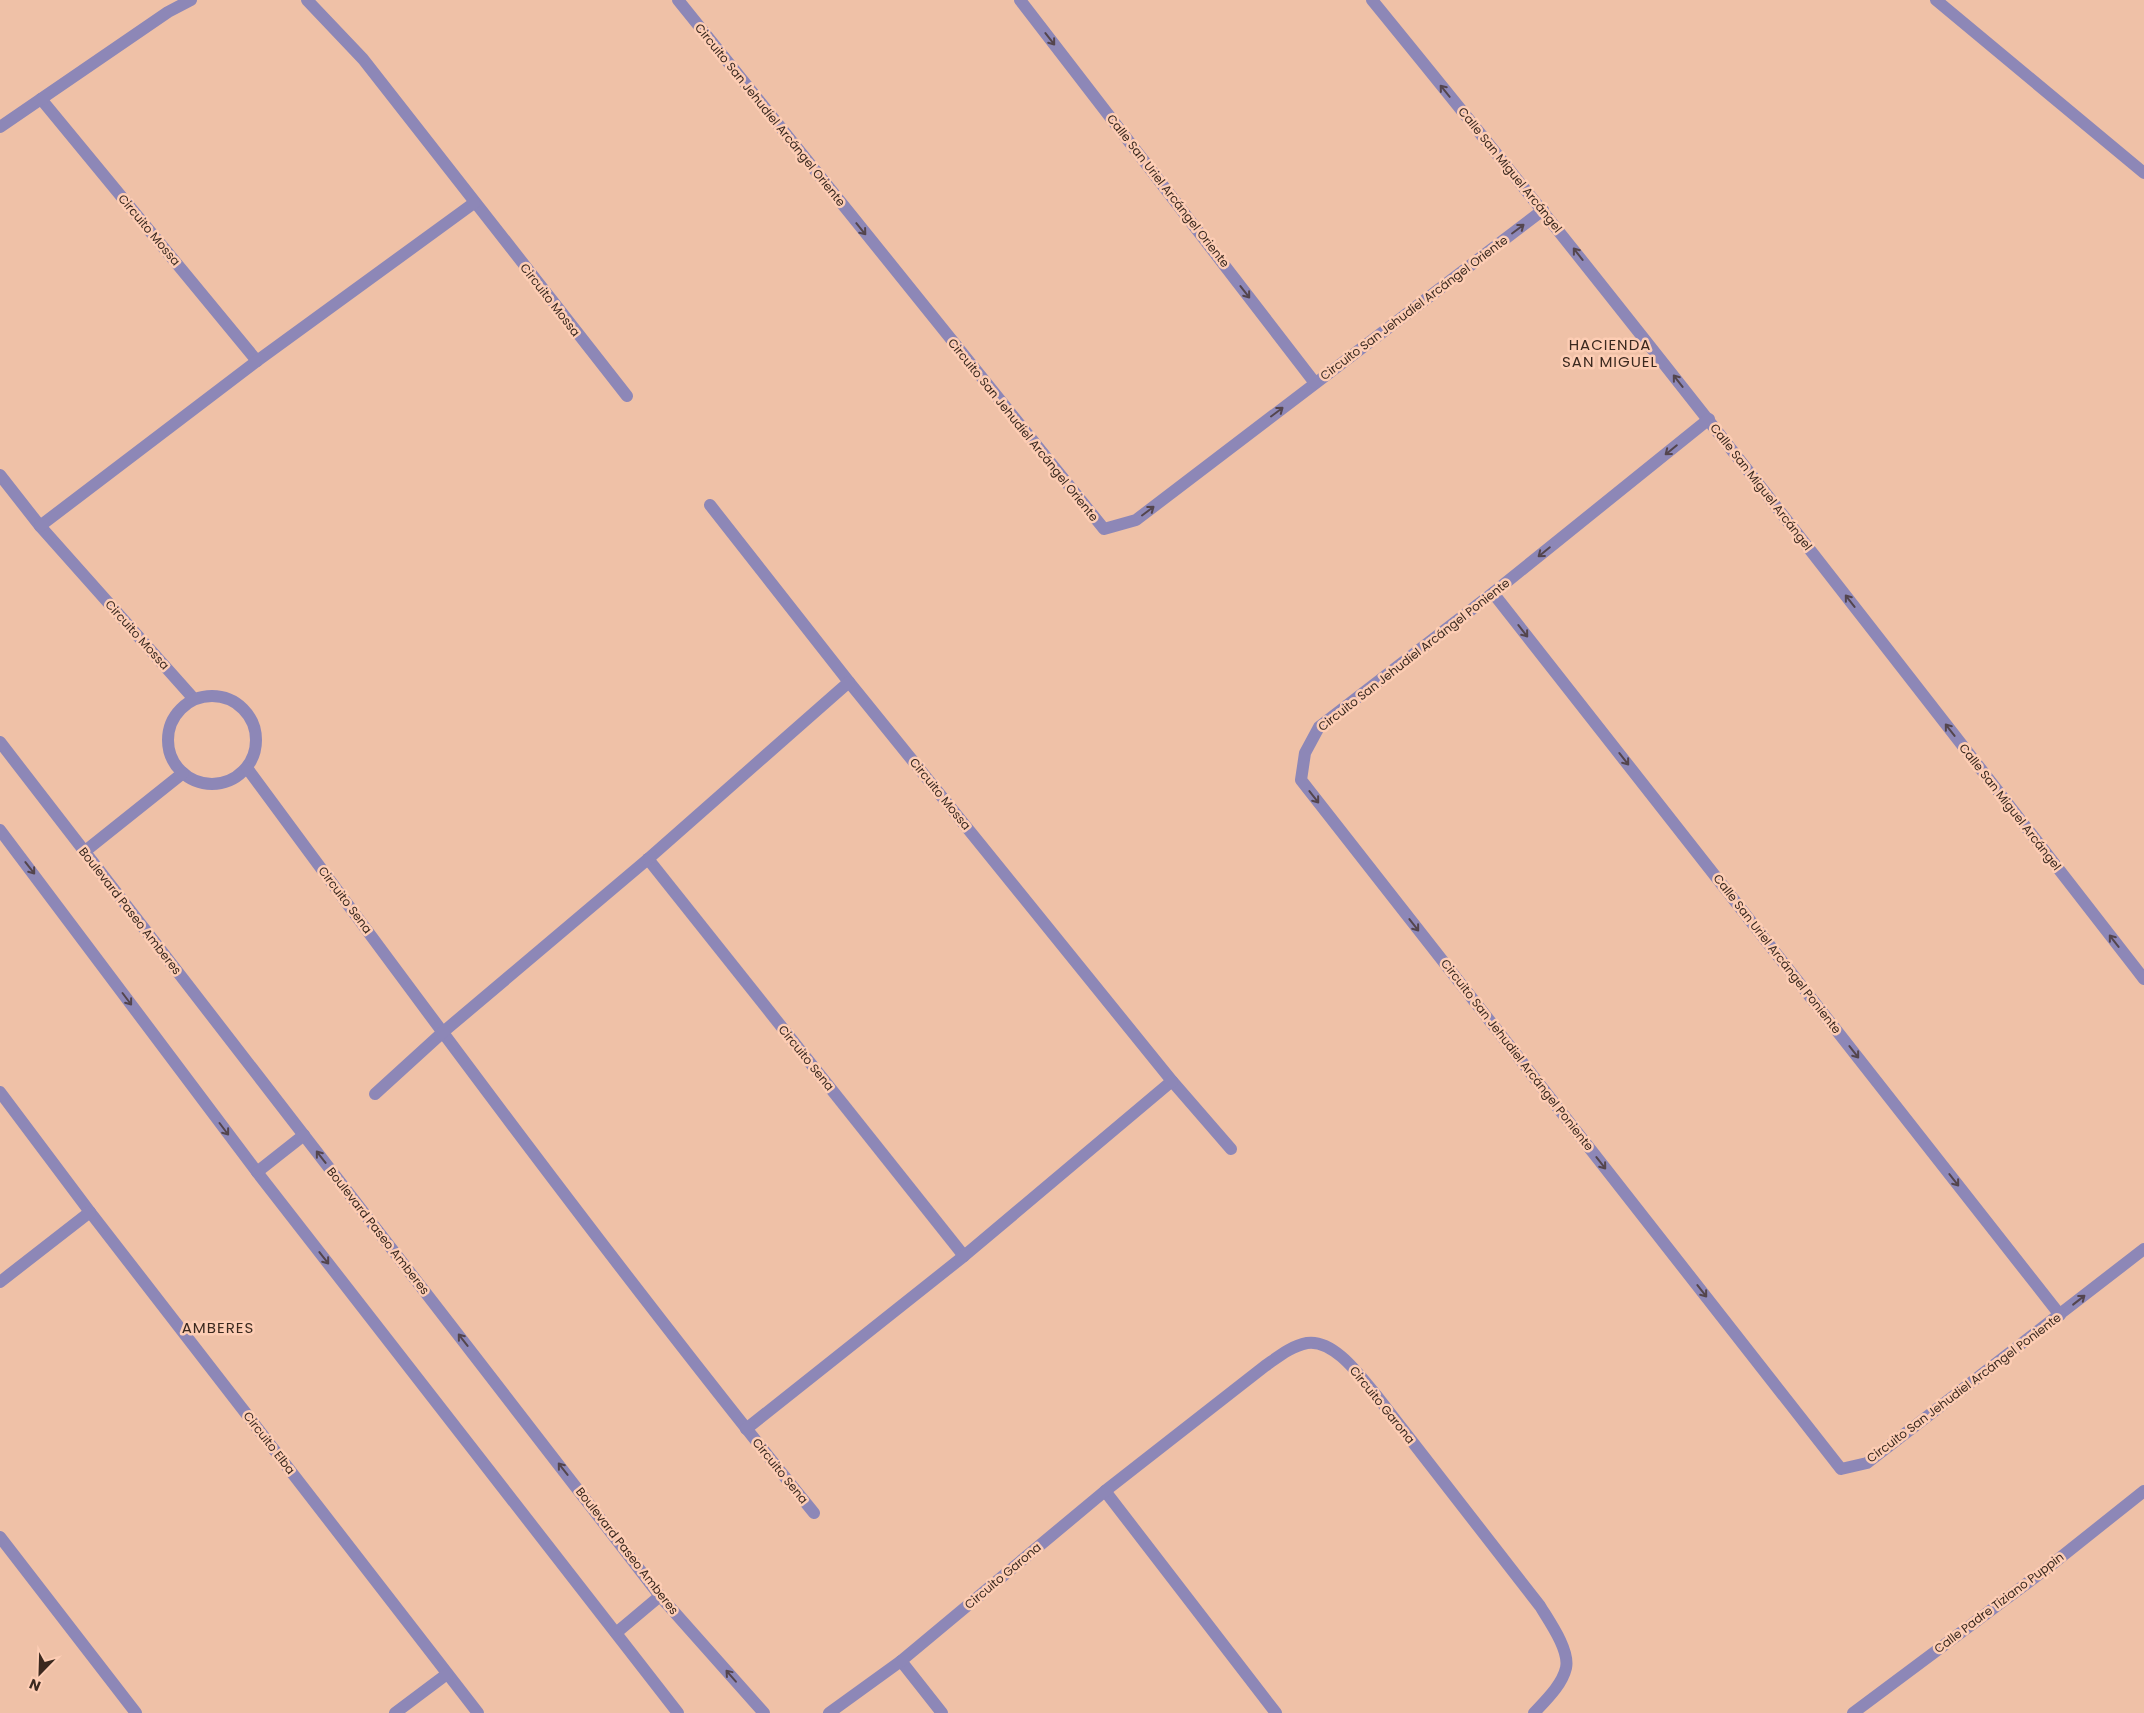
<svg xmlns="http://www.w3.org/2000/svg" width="2144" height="1713" viewBox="0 0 2144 1713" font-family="Poppins,sans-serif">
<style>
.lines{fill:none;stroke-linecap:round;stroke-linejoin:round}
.service{stroke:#8d87b7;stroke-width:12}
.minor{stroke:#8d87b7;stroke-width:12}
.oneway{stroke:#54454d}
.labels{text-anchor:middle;stroke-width:5;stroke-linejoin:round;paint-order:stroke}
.street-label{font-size:12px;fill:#3b291f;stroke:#fdcdb4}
.quarter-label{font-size:15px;letter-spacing:1px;fill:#3b291f;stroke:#fdcdb4}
</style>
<rect width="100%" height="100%" fill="#efc1a7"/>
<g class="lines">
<polyline class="service" points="1936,0 2144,173"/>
<g class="minor">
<polyline points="307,0 363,59 627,396"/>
<polyline points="678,0 1104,529 1136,520 1543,210"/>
<polyline points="1020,0 1315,383"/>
<path d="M1372,0C1635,322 1889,651 2144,979"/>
<polyline points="41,99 257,361"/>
<polyline points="0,127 168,12 191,0"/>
<polyline points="1709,419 1493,593 1319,727 1305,753 1301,780 1841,1469 1867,1463 2144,1249"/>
<polyline points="0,475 40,526 194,699"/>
<polyline points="710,505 849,682 1172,1081 1231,1149"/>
<polyline points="40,526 257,361 474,203"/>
<polyline points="1493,593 2060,1315"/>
<circle cx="212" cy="740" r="44"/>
<polyline points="0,742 660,1596 764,1713"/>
<path d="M247,768C432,1019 618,1271 814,1513"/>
<polyline points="0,830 257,1172 678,1713"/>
<polyline points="84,852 183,773"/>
<polyline points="648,859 964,1256"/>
<polyline points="0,1092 90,1212 478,1713"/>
<polyline points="375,1094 442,1033 648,859 849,682"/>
<polyline points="257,1172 304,1135"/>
<polyline points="0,1282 90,1212"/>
<polyline points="746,1429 964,1256 1172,1081"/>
<polyline points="1105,1491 1276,1713"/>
<polyline points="0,1537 136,1713"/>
<polyline points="616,1633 660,1596"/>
<polyline points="901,1661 942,1713"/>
<polyline points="395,1713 447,1674"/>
<path d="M829,1713L901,1661L1105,1491L1265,1366C1278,1357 1291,1346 1307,1343C1334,1339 1360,1376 1376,1395L1540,1606C1549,1621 1570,1650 1566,1668C1562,1685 1546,1700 1534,1713"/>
<polyline points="1853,1713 2046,1569 2144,1491"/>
</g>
</g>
<defs><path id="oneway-shaft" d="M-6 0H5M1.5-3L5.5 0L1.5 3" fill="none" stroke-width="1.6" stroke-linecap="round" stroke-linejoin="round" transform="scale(1.25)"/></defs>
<g class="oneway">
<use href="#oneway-shaft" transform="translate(1050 39) rotate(52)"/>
<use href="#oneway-shaft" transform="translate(1445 91) rotate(-129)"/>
<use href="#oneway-shaft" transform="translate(861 229) rotate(51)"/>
<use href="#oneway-shaft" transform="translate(1518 229) rotate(-37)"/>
<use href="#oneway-shaft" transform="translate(1578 254) rotate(-128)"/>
<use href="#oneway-shaft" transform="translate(1245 292) rotate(52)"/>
<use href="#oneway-shaft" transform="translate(1678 381) rotate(-128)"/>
<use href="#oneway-shaft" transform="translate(1277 412) rotate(-37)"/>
<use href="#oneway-shaft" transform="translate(1671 450) rotate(141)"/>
<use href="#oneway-shaft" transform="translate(1148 511) rotate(-37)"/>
<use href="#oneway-shaft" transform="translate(1544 552) rotate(141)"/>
<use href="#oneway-shaft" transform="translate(1850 601) rotate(-128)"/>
<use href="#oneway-shaft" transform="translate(1523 631) rotate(52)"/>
<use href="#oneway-shaft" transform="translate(1950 730) rotate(-128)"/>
<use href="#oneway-shaft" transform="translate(1624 759) rotate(52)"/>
<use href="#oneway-shaft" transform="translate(1314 797) rotate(52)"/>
<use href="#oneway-shaft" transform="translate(30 868) rotate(52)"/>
<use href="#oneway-shaft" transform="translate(1414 925) rotate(52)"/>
<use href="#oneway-shaft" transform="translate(2114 941) rotate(-128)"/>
<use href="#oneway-shaft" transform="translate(127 999) rotate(53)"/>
<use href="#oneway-shaft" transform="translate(1854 1052) rotate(52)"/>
<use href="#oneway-shaft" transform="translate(224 1129) rotate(53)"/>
<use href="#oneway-shaft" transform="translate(321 1157) rotate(-128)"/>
<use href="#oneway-shaft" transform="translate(1601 1163) rotate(52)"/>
<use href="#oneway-shaft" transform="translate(1954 1180) rotate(52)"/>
<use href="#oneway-shaft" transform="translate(324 1258) rotate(52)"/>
<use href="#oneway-shaft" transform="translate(1702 1291) rotate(52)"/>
<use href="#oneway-shaft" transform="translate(2079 1300) rotate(-38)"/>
<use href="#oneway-shaft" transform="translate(463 1340) rotate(-128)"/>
<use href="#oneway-shaft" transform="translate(563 1469) rotate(-128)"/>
<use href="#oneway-shaft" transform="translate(731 1676) rotate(-131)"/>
</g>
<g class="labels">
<g class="street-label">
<text transform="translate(770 115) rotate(51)" y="4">Circuito San Jehudiel Arcángel Oriente</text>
<text transform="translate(1510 170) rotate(51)" y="4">Calle San Miguel Arcángel</text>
<text transform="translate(1168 191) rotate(52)" y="4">Calle San Uriel Arcángel Oriente</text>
<text transform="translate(149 230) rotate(50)" y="4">Circuito Mossa</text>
<text transform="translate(550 300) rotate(52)" y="4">Circuito Mossa</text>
<text transform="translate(1414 308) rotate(-37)" y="4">Circuito San Jehudiel Arcángel Oriente</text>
<text transform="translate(1023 430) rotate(51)" y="4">Circuito San Jehudiel Arcángel Oriente</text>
<text transform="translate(1761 487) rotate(52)" y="4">Calle San Miguel Arcángel</text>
<text transform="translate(137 635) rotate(48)" y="4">Circuito Mossa</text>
<text transform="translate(1414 655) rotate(-38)" y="4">Circuito San Jehudiel Arcángel Poniente</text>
<text transform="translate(940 794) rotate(51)" y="4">Circuito Mossa</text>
<text transform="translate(2010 807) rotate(52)" y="4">Calle San Miguel Arcángel</text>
<text transform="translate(345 900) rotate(53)" y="4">Circuito Sena</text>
<text transform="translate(130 911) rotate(52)" y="4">Boulevard Paseo Amberes</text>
<text transform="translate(1777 954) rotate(52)" y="4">Calle San Uriel Arcángel Poniente</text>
<text transform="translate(1517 1055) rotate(52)" y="4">Circuito San Jehudiel Arcángel Poniente</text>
<text transform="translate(806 1058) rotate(51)" y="4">Circuito Sena</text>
<text transform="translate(378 1231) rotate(52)" y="4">Boulevard Paseo Amberes</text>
<text transform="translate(1964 1388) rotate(-37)" y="4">Circuito San Jehudiel Arcángel Poniente</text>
<text transform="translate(1382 1405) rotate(51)" y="4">Circuito Garona</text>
<text transform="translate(269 1443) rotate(52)" y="4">Circuito Elba</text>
<text transform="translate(780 1471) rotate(51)" y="4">Circuito Sena</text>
<text transform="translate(627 1551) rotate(52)" y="4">Boulevard Paseo Amberes</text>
<text transform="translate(1003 1576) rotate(-40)" y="4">Circuito Garona</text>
<text transform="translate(1999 1603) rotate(-37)" y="4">Calle Padre Tiziano Puppin</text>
</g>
<g class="quarter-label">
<text x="1610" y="350">HACIENDA<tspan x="1610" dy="17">SAN MIGUEL</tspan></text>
<text x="218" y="1333">AMBERES</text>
</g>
</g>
<g transform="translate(40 1673) rotate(203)" stroke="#fdcdb4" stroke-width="4" paint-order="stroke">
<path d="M0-4L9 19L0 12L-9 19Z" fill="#3b291f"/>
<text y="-8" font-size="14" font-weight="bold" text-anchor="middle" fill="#3b291f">N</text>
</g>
</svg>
